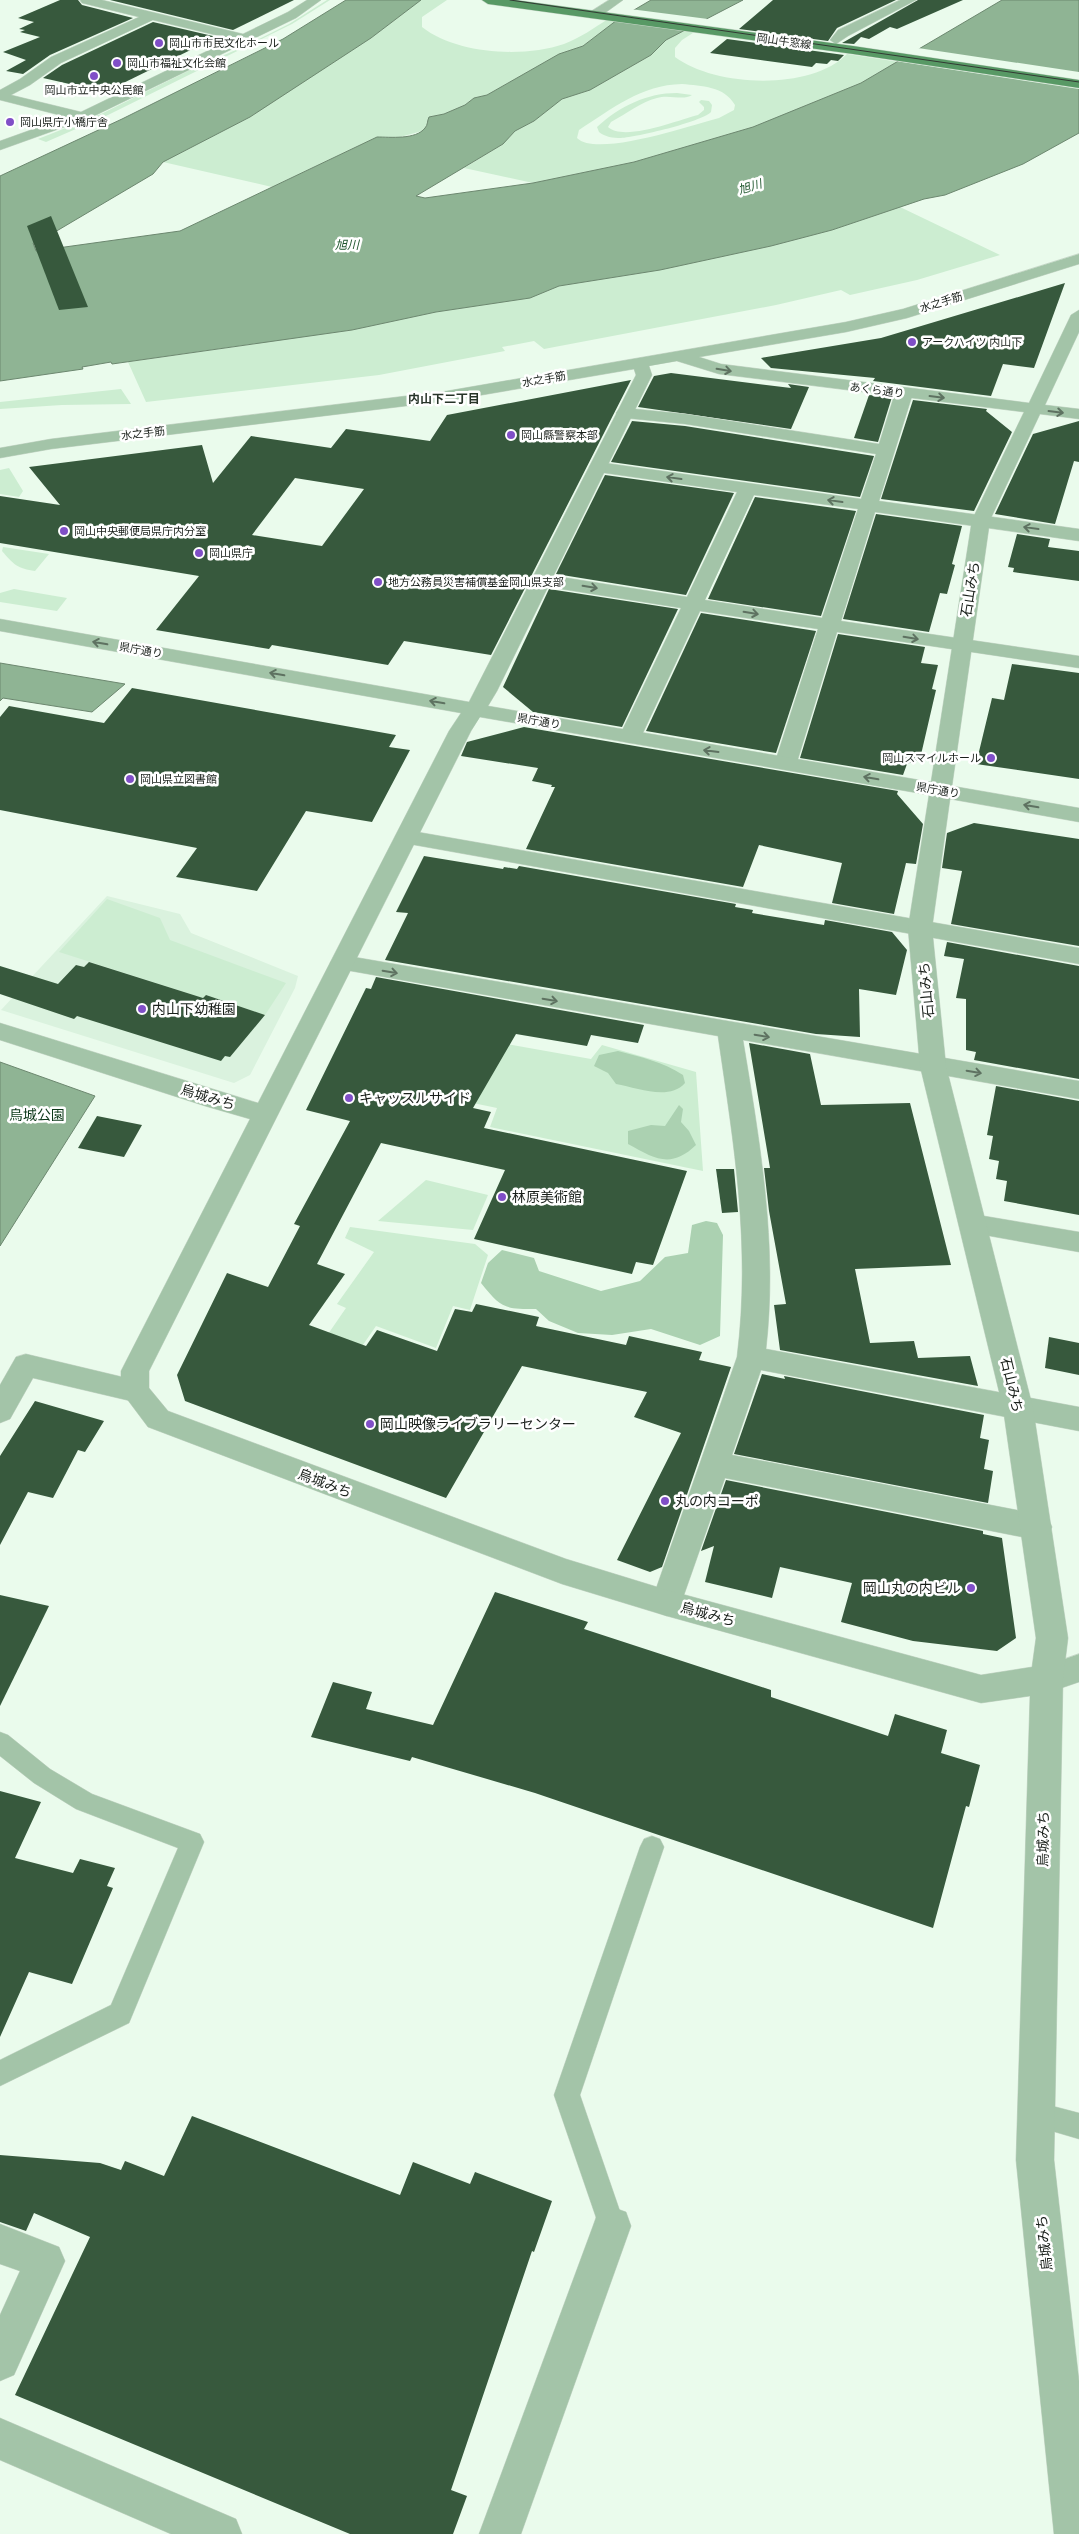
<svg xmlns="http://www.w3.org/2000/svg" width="1079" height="2534" viewBox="0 0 1079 2534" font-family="Raleway,'Noto Sans JP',sans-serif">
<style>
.built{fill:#daf2de}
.green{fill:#ccedd1;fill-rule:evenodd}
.forest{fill:#abd1b1}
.water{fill:#8fb494;stroke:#6c876f}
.pier{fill:#eafbec}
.building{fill:#37593d;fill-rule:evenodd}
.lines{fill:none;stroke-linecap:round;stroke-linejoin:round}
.service-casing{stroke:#c9d8ca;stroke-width:1}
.minor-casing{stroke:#c9d8ca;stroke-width:1}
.tertiary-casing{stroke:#c9d8ca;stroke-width:1}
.primary-casing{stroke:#c9d8ca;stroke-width:1}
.service{fill:#a3c4a8;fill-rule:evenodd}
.minor{fill:#a3c4a8;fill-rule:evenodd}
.tertiary{fill:#a3c4a8;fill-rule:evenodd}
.primary{fill:#589965;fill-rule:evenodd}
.tram{stroke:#323933;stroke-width:1}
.oneway{stroke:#5e7261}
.poi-dot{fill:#804fc7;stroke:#fff;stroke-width:2}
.labels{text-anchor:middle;stroke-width:5;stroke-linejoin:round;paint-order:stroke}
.far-street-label{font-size:11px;fill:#191f1a;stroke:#fff}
.far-poi-label{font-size:11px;fill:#191f1a;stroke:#fff;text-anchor:start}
.far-water-label{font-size:12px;font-style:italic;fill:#1f572e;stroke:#fff}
.far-neighbourhood-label{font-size:12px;font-weight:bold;fill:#273429;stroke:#fff}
.street-label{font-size:14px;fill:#191f1a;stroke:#fff}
.poi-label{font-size:14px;fill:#191f1a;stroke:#fff;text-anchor:start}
.park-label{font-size:14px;fill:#0b3718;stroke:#fff}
</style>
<rect width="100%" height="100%" fill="#eafbec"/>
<polygon class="built" points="107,896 180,914 191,933 298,976 295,988 250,1075 234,1083 1,1010"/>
<g class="green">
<polygon points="327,0 330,0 292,24 108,115 46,142 38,139 101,114 194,68 245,46 289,24"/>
<path d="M421,0H447L422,17V27C456,54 523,58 564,44C580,38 594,28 608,19L617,20L583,46L559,54L487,95L474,98L465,105L444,114L429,117L427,126L422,131L400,137H377L272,187L163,162L250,117L371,38Z"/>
<path d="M685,30L696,31L682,40L675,48V57C715,87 811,91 847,54L899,62L861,83L753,127L634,162L533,183L464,168L503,144L515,131L534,121L562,99L590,90L651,55L666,40ZM682,84C702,86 724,86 735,105L734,110L719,118C691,125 597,158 577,138L579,130C613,108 641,85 682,84Z"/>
<path d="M677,93L692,95C683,101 669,94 657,98C641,102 626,114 611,122L608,127C624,142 678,120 698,115L704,110V107L699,102L701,100L709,101L712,105L711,112C701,122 637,137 621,138C613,138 605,137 599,132L597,127C620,106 647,93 677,93Z"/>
<polygon points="900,207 1000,255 917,280 850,295 841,290 776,305 544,349 534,341 502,347 505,351 379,375 146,402 128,362 352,330 436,312 530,298 559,286 660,270 771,246 832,230"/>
<polygon points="121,389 131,404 62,405 0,409 0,402"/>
<polygon points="9,468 23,491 19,497 0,494 0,470"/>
<path d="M3,547L49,554L35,571C18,569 13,564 2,551Z"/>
<polygon points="14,589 67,598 57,611 0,602 0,593"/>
<polygon points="107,899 160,918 170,940 286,983 265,1015 206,995 203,998 59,952"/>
<polygon points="455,1035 591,1059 602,1045 696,1072 703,1171 490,1127 497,1108 415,1091"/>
<polygon points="426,1180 488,1195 473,1230 378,1221"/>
<polygon points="350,1227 475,1244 488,1255 470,1310 453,1306 436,1348 376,1326 349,1365 315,1353 346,1308 337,1304 374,1252 345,1238"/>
</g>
<g class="forest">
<path d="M618,1051C641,1057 663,1062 683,1075L685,1083C669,1101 638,1088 616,1084L608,1073L594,1066L599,1055Z"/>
<path d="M679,1105L683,1109L681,1122L689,1131L696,1145C671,1169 655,1159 628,1144V1131L651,1125L665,1126Z"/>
<path d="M706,1221L717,1223L723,1235L720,1336L700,1345L651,1329L612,1335L578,1333L549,1321L536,1309C504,1309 501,1308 481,1283L488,1263L502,1250L534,1258L539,1271L601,1291L640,1281L665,1257L688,1253L692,1225Z"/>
</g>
<g class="water">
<path d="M346,0H421L371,38L250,117L163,162L153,174L38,242L33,243L36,251L180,231L377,137C390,137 416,140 425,128C428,125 427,121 429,117L444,114L465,105L474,98L487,95L559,54L583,46L617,20L651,0H743L666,40L651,55L590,90L562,99L534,121L515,131L503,144L416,196L425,198L533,183L634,162L753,127L861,83L1002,0H1079V133L1023,164L945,195L924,199L832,230L771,246L660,270L559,286L530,298L436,312L352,330L112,364L111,362L82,367L83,369L0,381V176L122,119L283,39Z"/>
<polygon points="0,663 125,684 92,712 3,698 0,701"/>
<polygon points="0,1062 95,1096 0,1246"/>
</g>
<g class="pier">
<polygon points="630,9 708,19 690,30 614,20"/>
<polygon points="918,48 1079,72 1079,89 895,61"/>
</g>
<g class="building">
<polygon points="60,0 78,0 82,5 133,18 50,55 23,74 6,71 26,60 3,52 40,37 20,32 25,30 19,29 34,22 18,18"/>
<polygon points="110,0 294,0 233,30"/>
<polygon points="773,0 896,0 837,28 828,41 739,29"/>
<polygon points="918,0 963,0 897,29 890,27 869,39 861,37 854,44 842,43"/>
<polygon points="153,22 217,37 105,92 43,78 62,65"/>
<polygon points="727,39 844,55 838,61 831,60 827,64 816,63 812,67 710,53"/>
<polygon points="51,216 88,307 59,310 27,226"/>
<polygon points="1065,283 1034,368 1003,364 991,396 873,381 875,378 771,368 761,358 881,338"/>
<polygon points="671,373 791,388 788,384 809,387 791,429 638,407 654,376"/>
<path d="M631,380L491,655L404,641L388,665L272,645L269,649L156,630L199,576L0,543V496L60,505L29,467L202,445L213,483L251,436L331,448L346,429L430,441L447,415ZM295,478L364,489L322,546L252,535Z"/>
<polygon points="869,395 892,397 878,442 854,438"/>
<polygon points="913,400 987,409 986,411 1012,432 974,511 881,499"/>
<polygon points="632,421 685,426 874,456 860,497 611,462"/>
<polygon points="1079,421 1079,462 1074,461 1055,524 995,514 1033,434"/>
<polygon points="605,475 734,493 686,595 556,574"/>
<polygon points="755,497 856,511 821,616 708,599"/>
<polygon points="876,514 962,526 952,564 955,565 947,594 940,593 929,632 843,619"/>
<polygon points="1017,534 1050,539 1048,547 1079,551 1079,581 1013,572 1014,568 1008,567"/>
<polygon points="549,589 678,609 622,727 533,712 503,687"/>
<polygon points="701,613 816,631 776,753 646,731"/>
<polygon points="838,634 925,647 921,663 938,665 932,689 936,690 920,759 907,764 903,775 800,758"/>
<polygon points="1012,664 1079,673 1079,779 976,764 992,698 1004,700"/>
<polygon points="132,688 396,735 389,747 410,750 372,822 306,811 257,891 176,877 197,848 0,810 0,717 9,706 104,723"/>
<polygon points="524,727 898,791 897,794 923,824 916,864 906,863 894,914 832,903 842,863 759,845 743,887 526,849 555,787 551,787 552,785 532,781 538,768 461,756 467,742"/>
<polygon points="974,823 1079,839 1079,946 951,924 962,871 942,868 947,833"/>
<polygon points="424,856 503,869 504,867 517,869 519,866 736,904 735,907 753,910 752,913 824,925 825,920 892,932 907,950 896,995 859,989 860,1037 816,1034 385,960 408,913 396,912"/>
<polygon points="947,942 1079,966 1079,1079 974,1060 976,1052 966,1050 966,999 956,998 964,959 944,956"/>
<polygon points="89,962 203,998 206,995 265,1015 230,1057 225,1056 221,1061 77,1016 74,1019 0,994 0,966 58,984 76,965 84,967"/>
<polygon points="376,977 644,1025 638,1043 591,1035 587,1046 516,1034 473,1108 491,1112 484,1128 687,1171 653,1265 636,1262 632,1274 474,1239 505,1170 381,1143 317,1264 345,1274 309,1325 366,1346 377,1330 437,1351 455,1309 472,1312 476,1304 539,1317 536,1326 626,1345 629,1336 702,1352 699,1360 731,1367 662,1567 650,1572 617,1560 681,1433 634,1417 647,1392 522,1366 446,1498 185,1401 177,1375 227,1273 268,1287 300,1226 294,1224 350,1121 306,1110 366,988 371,989"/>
<polygon points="749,1043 810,1054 821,1105 910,1103 951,1265 855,1269 870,1343 914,1341 918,1358 970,1356 978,1386 780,1350 774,1305 786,1304 769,1211 764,1168 770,1168"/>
<polygon points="996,1086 1079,1101 1079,1215 1004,1201 1007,1181 996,1179 999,1161 989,1159 993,1136 987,1135"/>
<polygon points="97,1116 142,1125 124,1157 78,1148"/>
<polygon points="716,1169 734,1169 738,1212 722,1213"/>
<polygon points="1049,1337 1079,1343 1079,1375 1045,1368"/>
<polygon points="762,1374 785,1379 784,1376 984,1415 980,1438 989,1440 984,1469 993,1471 988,1503 734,1454"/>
<polygon points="35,1401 104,1421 85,1452 78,1450 53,1498 28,1492 0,1545 0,1456"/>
<polygon points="726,1480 983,1531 983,1534 1002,1538 1016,1638 997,1651 913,1641 841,1622 852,1583 780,1567 772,1598 705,1582 714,1546 701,1551"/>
<polygon points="495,1592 588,1622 584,1629 771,1690 771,1697 888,1736 895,1714 947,1730 941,1753 980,1765 969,1807 966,1806 933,1928 535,1793 412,1757 410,1761 311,1737 333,1682 372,1692 366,1709 433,1725"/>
<polygon points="0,1595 49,1606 0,1706"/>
<polygon points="0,1791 41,1802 15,1858 73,1873 80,1859 115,1868 107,1886 113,1888 72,1984 29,1972 0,2037"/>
<polygon points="192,2116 400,2195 413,2162 470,2184 475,2172 552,2201 534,2252 532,2251 451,2490 467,2496 453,2534 350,2534 15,2395 90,2237 34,2213 26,2231 0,2222 0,2155 100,2163 121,2170 125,2161 164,2176"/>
</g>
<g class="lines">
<g class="service-casing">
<g id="service">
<polygon points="0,1732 8,1735 50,1769 92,1794 200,1834 204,1842 129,2023 0,2086 0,2060 111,2005 178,1848 76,1809 34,1783 0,1756"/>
<polygon points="652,1836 660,1839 664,1847 580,2095 625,2226 621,2235 612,2239 603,2235 599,2226 554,2095 640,1847 644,1839"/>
<polygon points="1037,2102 1079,2113 1079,2139 1028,2124 1024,2115 1028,2106"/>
</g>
</g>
<g class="minor-casing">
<g id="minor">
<path d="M80,0H102L243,34L288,12L307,0H321L296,18L92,117L0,150V141L67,117L0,100V90L20,79L51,57L139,17L82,3ZM153,20L232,39L81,112L11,95L30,85L61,63Z"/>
<polygon points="609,0 623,0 598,18 590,18 588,15 590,12"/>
<polygon points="900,0 916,0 848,36 836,44 830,40 838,30"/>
<path d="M904,388L910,389L913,393L879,501L1079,529V541L875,512L841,621L1079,656V668L837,632L797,762L794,767L786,768L778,767L775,762L818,629L700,611L641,737L637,741L630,743L623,741L619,737L681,608L542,586L535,584L532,580L535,576L542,574L687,597L737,492L598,472L592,471L589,467L592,463L598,462L861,499L876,454L685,424L625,418L619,417L616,413L619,409L625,408L685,414L879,444L895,393L898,389ZM754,495L858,509L822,618L705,600Z"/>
<polygon points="406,830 1079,948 1079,964 398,842 395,837 398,832"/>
<path d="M342,955L1079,1081V1099L743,1040C760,1143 778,1245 766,1349L1079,1407V1431L761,1370L732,1455L1037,1514L1048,1518L1052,1527L1048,1536L1037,1540L725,1478L678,1612L667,1616L656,1612L651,1603L737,1357C751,1245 734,1146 718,1036L334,968L330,963L334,958Z"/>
<polygon points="972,1214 1079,1232 1079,1252 962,1231 959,1224 962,1217"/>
<polygon points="26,1354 135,1380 145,1383 149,1391 145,1399 135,1402 33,1378 10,1419 0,1423 0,1385 16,1357"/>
<polygon points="1079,1654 1079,1682 1047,1693 1036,1689 1031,1679 1036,1669"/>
<polygon points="612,2207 626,2212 631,2226 521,2534 479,2534 593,2226 598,2212"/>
<polygon points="0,2224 59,2247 65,2261 14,2375 0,2381 0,2315 20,2271 0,2264"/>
<polygon points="0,2418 236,2519 242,2534 171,2534 0,2460"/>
</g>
</g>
<g class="tertiary-casing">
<path id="tertiary" d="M1079,254V264L907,318L846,332L699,357L721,364L1029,403L1071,315L1079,310V332L1045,405L1079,409V419L1040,414L990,520L952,786L1079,808V822L950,799L932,928L946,1066L1033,1408L1068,1638L1063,1679L1054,2160L1079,2381V2534H1054L1016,2160L1030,1696L981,1703L667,1616L562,1584L148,1427L121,1391V1371L250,1119L205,1106L0,1040V1023L258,1103L449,731L461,713L0,631V619L469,702L636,375L634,369L447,401L51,449L0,458V448L51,439L447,391L846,322L903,309ZM677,361L719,374L1024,412L972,520L931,782L488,706L497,691L652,375L649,366ZM480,717L929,795L908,928L920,1066L1003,1408L1036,1638L1032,1667L981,1675L667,1590L566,1559L168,1411L149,1388V1371L471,731Z"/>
</g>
<g class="primary-casing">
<polygon id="primary" points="482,0 515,0 853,46 1079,80 1079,88 853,54 488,4"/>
</g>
<use href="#service" class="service"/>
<use href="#minor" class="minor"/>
<use href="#tertiary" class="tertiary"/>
<use href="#primary" class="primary"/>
<polyline class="tram" points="510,0 1079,82"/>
</g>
<defs><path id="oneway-shaft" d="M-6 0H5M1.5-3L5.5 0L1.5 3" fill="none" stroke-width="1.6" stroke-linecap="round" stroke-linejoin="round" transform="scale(1.25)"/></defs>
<g class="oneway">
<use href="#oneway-shaft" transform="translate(724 370) rotate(9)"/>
<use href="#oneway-shaft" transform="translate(937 397) rotate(7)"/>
<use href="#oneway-shaft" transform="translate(1056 412) rotate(7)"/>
<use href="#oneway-shaft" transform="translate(674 478) rotate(-172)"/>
<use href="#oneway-shaft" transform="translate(835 501) rotate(-172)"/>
<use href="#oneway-shaft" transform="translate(1031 528) rotate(-172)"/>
<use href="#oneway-shaft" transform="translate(590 587) rotate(9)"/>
<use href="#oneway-shaft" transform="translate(751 613) rotate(9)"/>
<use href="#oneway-shaft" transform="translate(911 638) rotate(9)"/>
<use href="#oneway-shaft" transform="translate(100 643) rotate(-170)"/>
<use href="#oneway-shaft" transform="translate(277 674) rotate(-170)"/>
<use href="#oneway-shaft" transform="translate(437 702) rotate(-170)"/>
<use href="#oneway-shaft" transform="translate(711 751) rotate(-173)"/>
<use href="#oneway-shaft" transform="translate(871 778) rotate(-170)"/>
<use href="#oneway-shaft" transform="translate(1031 806) rotate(-170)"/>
<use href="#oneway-shaft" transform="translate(390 972) rotate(10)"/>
<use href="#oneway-shaft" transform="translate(550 1000) rotate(10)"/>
<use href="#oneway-shaft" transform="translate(762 1036) rotate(10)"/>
<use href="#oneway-shaft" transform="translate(974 1072) rotate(10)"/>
</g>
<g class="poi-dot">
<circle cx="159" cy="43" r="5"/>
<circle cx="117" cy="63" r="5"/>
<circle cx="94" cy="76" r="5"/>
<circle cx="10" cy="122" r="5"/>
<circle cx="912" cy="342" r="5"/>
<circle cx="511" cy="435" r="5"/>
<circle cx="64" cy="531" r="5"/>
<circle cx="199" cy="553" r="5"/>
<circle cx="378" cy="582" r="5"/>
<circle cx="991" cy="758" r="5"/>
<circle cx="130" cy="779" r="5"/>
<circle cx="142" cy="1009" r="5"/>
<circle cx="349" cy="1098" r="5"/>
<circle cx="502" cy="1197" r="5"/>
<circle cx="370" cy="1424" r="5"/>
<circle cx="665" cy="1501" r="5"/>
<circle cx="971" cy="1588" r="5"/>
</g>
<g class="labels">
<g class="far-street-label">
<text transform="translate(784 41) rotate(8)" y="4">岡山牛窓線</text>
<text transform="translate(941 302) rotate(-17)" y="4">水之手筋</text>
<text transform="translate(544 379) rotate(-10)" y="4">水之手筋</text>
<text transform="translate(877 390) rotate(7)" y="4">あくら通り</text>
<text transform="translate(143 433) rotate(-7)" y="4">水之手筋</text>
<text transform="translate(141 650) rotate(10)" y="4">県庁通り</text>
<text transform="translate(539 721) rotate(10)" y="4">県庁通り</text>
<text transform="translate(938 790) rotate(10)" y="4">県庁通り</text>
</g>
<g class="far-poi-label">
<text x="169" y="47">岡山市市民文化ホール</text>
<text x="127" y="67">岡山市福祉文化会館</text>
<text x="94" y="94" text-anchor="middle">岡山市立中央公民館</text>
<text x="20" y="126">岡山県庁小橋庁舎</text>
<text x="922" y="346">アークハイツ 内山下</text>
<text x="521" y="439">岡山縣警察本部</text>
<text x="74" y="535">岡山中央郵便局県庁内分室</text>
<text x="209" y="557">岡山県庁</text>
<text x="388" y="586">地方公務員災害補償基金岡山県支部</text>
<text x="981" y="762" text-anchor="end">岡山スマイルホール</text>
<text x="140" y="783">岡山県立図書館</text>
</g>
<g class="far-water-label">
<text transform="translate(750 187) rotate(-17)" y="4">旭川</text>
<text x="347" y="249">旭川</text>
</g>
<g class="far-neighbourhood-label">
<text x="444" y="403">内山下二丁目</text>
</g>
<g class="street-label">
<text transform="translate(970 589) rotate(-81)" y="5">石山みち</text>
<text transform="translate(926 990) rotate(-95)" y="5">石山みち</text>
<text transform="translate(208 1097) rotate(17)" y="5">烏城みち</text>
<text transform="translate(1012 1385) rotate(77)" y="5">石山みち</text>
<text transform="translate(325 1483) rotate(21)" y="5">烏城みち</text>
<text transform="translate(708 1614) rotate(15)" y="5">烏城みち</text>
<text transform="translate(1043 1839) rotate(-89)" y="5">烏城みち</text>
<text transform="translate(1044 2243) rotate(-96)" y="5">烏城みち</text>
</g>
<g class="poi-label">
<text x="152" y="1014">内山下幼稚園</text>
<text x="359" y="1103">キャッスルサイド</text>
<text x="512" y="1202">林原美術館</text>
<text x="380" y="1429">岡山映像ライブラリーセンター</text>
<text x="675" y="1506">丸の内コーポ</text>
<text x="961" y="1593" text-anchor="end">岡山丸の内ビル</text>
</g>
<g class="park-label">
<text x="37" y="1120">烏城公園</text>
</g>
</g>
</svg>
